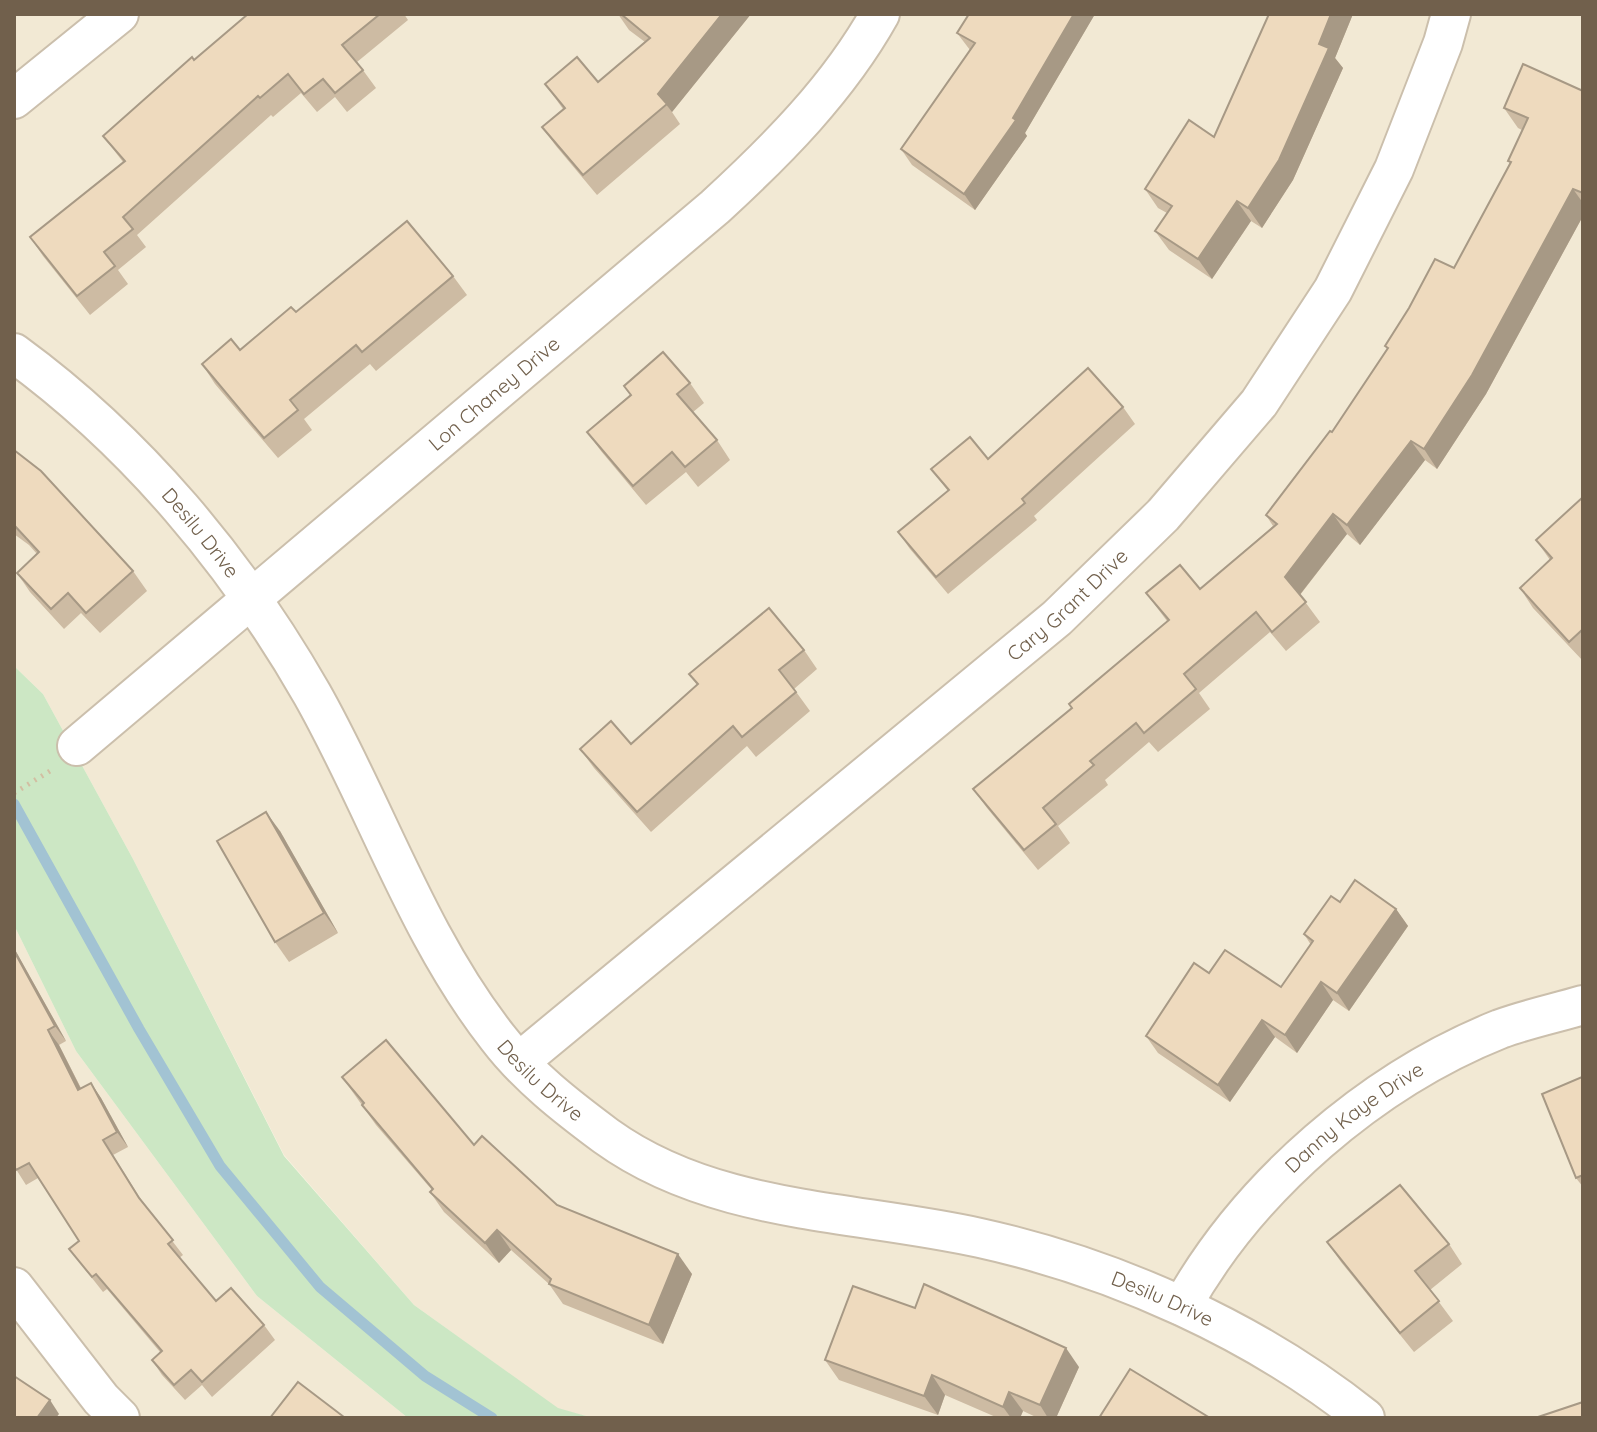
<svg xmlns="http://www.w3.org/2000/svg" width="1597" height="1432" viewBox="0 0 1597 1432" font-family="Quicksand,sans-serif">
<style>
.residential{fill:#f2e9d4}
.green{fill:#cce7c4}
.lines{fill:none;stroke-linecap:round;stroke-linejoin:round}
.stream{stroke:#a2c3d3;stroke-width:11}
.street-casing{stroke:#cbbfac;stroke-width:42}
.path{stroke:#d2bea2;stroke-width:5;stroke-dasharray:2 6;stroke-linecap:butt}
.street{stroke:#fff;stroke-width:38}
.wall{fill:#cdbba3}
.shaded-wall{fill:#a79985}
.building{fill:#eedabe;stroke:#a79985;stroke-width:2}
.labels{text-anchor:middle;stroke-width:7;stroke-linejoin:round;paint-order:stroke}
.street-label{font-size:20px;fill:#71604c;stroke:#fefaeb}
</style>
<rect width="100%" height="100%" fill="#faf6e5"/>
<g class="residential">
<polygon points="14,14 1583,14 1583,1418 593,1418 558,1409 414,1305 284,1155 133,859 43,694 14,666"/>
<polygon points="14,925 76,1051 257,1296 408,1418 14,1418"/>
</g>
<polygon class="green" points="14,666 43,694 133,859 284,1156 414,1305 558,1408 593,1418 408,1418 257,1296 76,1051 14,925"/>
<g class="lines">
<polyline class="stream" points="14,804 139,1029 220,1166 320,1287 425,1376 492,1418"/>
<g class="street-casing">
<g id="street">
<polyline points="14,99 119,14"/>
<path id="s1" d="M14,353C136,442 237,563 312,694C376,807 417,935 498,1038C527,1076 567,1107 606,1136C714,1214 854,1210 980,1238C1116,1268 1256,1331 1365,1418"/>
<path id="s2" d="M77,746L715,207C777,150 838,89 880,14"/>
<path id="s3" d="M519,1062L1057,618L1163,515L1259,403L1333,290L1394,169L1443,43L1451,14"/>
<polyline points="14,1287 101,1399 120,1418"/>
<path id="s4" d="M1182,1306C1249,1186 1372,1080 1500,1029C1527,1019 1556,1013 1583,1005"/>
</g>
</g>
<polyline class="path" points="14,793 50,771"/>
<use href="#street" class="street"/>
</g>
<g class="wall">
<polygon points="248,14 404,14 408,20 357,62 376,88 347,112 335,97 317,112 301,93 273,117 271,115 137,235 146,247 118,270 128,284 90,315 43,256 30,237 123,162 103,136"/>
<polygon points="618,14 751,14 672,112 680,124 597,195 556,146 542,127 563,109 545,84 598,82 645,42 629,30"/>
<polygon points="969,14 1095,14 1025,133 1027,136 975,210 912,165 901,149 970,50 957,33"/>
<polygon points="1269,14 1353,14 1335,58 1343,68 1293,180 1262,228 1251,221 1212,279 1169,250 1155,231 1167,213 1158,208 1145,189 1214,137"/>
<polygon points="1583,91 1583,216 1486,394 1437,469 1425,460 1360,545 1347,534 1300,595 1320,622 1286,651 1270,632 1199,693 1210,709 1158,752 1149,742 1105,780 1108,785 1058,826 1070,843 1038,870 987,808 973,789 1072,708 1167,621 1146,593 1200,589 1273,526 1266,515 1332,432 1387,349 1385,346 1454,268 1510,163 1508,161 1522,130 1518,128 1504,108"/>
<polygon points="453,276 467,295 376,371 370,364 304,419 312,430 278,458 215,384 202,364 240,350 296,312"/>
<polygon points="690,383 704,403 693,412 717,440 730,460 698,487 686,472 646,505 601,451 587,432 630,395 624,386"/>
<polygon points="1123,407 1135,424 1034,516 1037,520 948,594 910,549 898,532 948,491 931,469 988,459"/>
<polygon points="14,450 133,571 147,591 100,633 81,613 64,629 30,592 17,573 37,554 29,545 14,534"/>
<polygon points="1583,497 1583,661 1533,608 1520,588 1550,560 1536,540"/>
<polygon points="804,650 817,669 794,689 810,711 756,757 747,746 651,832 594,768 580,749 631,744 697,685 689,674"/>
<polygon points="280,831 338,933 289,962 275,942"/>
<polygon points="1340,902 1396,909 1408,926 1349,1011 1333,1000 1297,1053 1275,1037 1230,1102 1158,1053 1146,1036 1209,973 1281,987 1311,945 1304,934"/>
<polygon points="14,948 66,1041 59,1045 81,1088 91,1083 101,1098 128,1147 113,1155 144,1204 183,1255 179,1258 216,1301 264,1325 275,1340 212,1397 202,1385 185,1400 162,1375 152,1360 160,1352 107,1289 103,1292 69,1249 79,1241 38,1178 26,1185 14,1166"/>
<polygon points="342,1077 474,1145 557,1205 692,1274 663,1344 563,1304 549,1284 511,1250 499,1263 444,1212 430,1192 432,1190 376,1125"/>
<polygon points="1583,1078 1583,1187 1576,1178"/>
<polygon points="1327,1242 1449,1244 1462,1264 1430,1290 1453,1321 1414,1352 1341,1262"/>
<polygon points="825,1360 1079,1367 1056,1418 1038,1418 1023,1411 1020,1418 998,1418 945,1395 938,1415 839,1380"/>
</g>
<g class="shaded-wall">
<polygon points="722,14 751,14 672,112 658,94"/>
<polygon points="1074,14 1095,14 1025,133 1027,136 975,210 964,194 1013,118"/>
<polygon points="1331,14 1353,14 1335,58 1343,68 1293,180 1262,228 1248,208"/>
<polygon points="1573,189 1583,203 1583,216 1486,394 1437,469 1424,449"/>
<polygon points="1237,201 1251,221 1212,279 1198,259"/>
<polygon points="1411,441 1425,460 1360,545 1347,525"/>
<polygon points="1333,514 1347,534 1298,597 1285,577"/>
<polygon points="266,812 280,831 338,933 324,913"/>
<polygon points="1396,909 1408,926 1349,1011 1337,993"/>
<polygon points="14,948 66,1041 55,1026 14,951"/>
<polygon points="1321,982 1333,1000 1297,1053 1285,1035"/>
<polygon points="1262,1020 1275,1037 1230,1102 1218,1085"/>
<polygon points="48,1030 59,1045 89,1105 78,1090"/>
<polygon points="91,1083 101,1098 128,1147 117,1132"/>
<polygon points="497,1230 511,1250 499,1263 485,1243"/>
<polygon points="678,1254 692,1274 663,1344 649,1325"/>
<polygon points="1066,1348 1079,1367 1056,1418 1048,1418 1040,1405"/>
<polygon points="932,1375 945,1395 938,1415 924,1396"/>
<polygon points="1009,1392 1023,1411 1020,1418 1011,1418 1003,1407"/>
<polygon points="50,1400 59,1414 56,1418 37,1418"/>
</g>
<g class="building">
<polygon points="248,14 380,14 342,45 363,70 335,93 323,79 304,94 288,74 260,98 258,96 123,217 133,229 104,252 115,266 77,296 30,237 125,161 103,136 192,57 194,60"/>
<polygon points="621,14 722,14 658,94 667,104 583,175 542,127 565,108 545,84 577,57 598,82 650,38"/>
<polygon points="969,14 1074,14 1013,118 1016,120 964,194 901,149 975,43 957,33"/>
<polygon points="1269,14 1331,14 1319,44 1329,48 1279,160 1248,208 1237,201 1198,259 1155,231 1172,206 1145,189 1189,120 1214,137"/>
<polygon points="1523,64 1583,91 1583,193 1573,189 1472,375 1424,449 1411,441 1347,525 1333,514 1285,577 1306,602 1272,632 1256,612 1184,674 1196,689 1144,733 1136,723 1090,761 1094,765 1043,808 1056,824 1024,850 973,789 1072,708 1069,704 1169,620 1146,593 1180,565 1200,589 1277,524 1266,515 1330,431 1332,432 1388,348 1385,346 1409,308 1435,259 1454,268 1511,162 1508,161 1528,118 1504,108"/>
<polygon points="407,221 453,276 362,352 356,345 290,400 298,410 264,438 202,364 231,339 240,350 291,307 296,312"/>
<polygon points="663,352 690,383 677,394 717,440 685,467 672,452 633,486 587,432 631,395 624,386"/>
<polygon points="1088,368 1123,407 1022,499 1025,503 936,577 898,532 949,490 931,469 970,437 988,459"/>
<polygon points="14,450 41,471 133,571 86,613 68,593 51,609 17,573 39,552 14,525"/>
<polygon points="1583,497 1583,629 1569,642 1520,588 1552,558 1536,540"/>
<polygon points="769,608 804,650 779,670 796,692 742,737 733,726 637,812 580,749 611,721 631,744 698,684 689,674"/>
<polygon points="266,812 324,913 275,942 217,841"/>
<polygon points="1355,880 1396,909 1337,993 1321,982 1285,1035 1262,1020 1218,1085 1146,1036 1194,963 1209,973 1225,950 1281,987 1313,941 1304,934 1331,896 1340,902"/>
<polygon points="14,951 55,1026 48,1030 78,1090 91,1083 117,1132 103,1140 139,1198 173,1240 168,1244 216,1301 231,1288 264,1325 202,1382 191,1370 174,1385 152,1360 162,1351 96,1274 92,1277 69,1249 79,1241 29,1163 16,1170 14,1166"/>
<polygon points="386,1040 474,1145 482,1136 557,1205 678,1254 649,1325 549,1284 551,1279 497,1230 485,1243 430,1192 433,1189 362,1105 364,1103 342,1077"/>
<polygon points="1582,1077 1583,1175 1576,1178 1542,1094"/>
<polygon points="1400,1185 1449,1244 1415,1271 1439,1301 1400,1333 1327,1242"/>
<polygon points="924,1284 1066,1348 1040,1405 1009,1392 1003,1407 932,1375 924,1396 825,1360 853,1286 915,1308"/>
<polygon points="1130,1369 1210,1418 1099,1418"/>
<polygon points="14,1376 50,1400 37,1418 14,1418"/>
<polygon points="298,1382 344,1417 343,1418 270,1418"/>
<polygon points="1583,1402 1583,1418 1535,1418"/>
</g>
<g class="labels">
<g class="street-label">
<text dy="7" stroke="none"><textPath href="#s2" startOffset="546">Lon Chaney Drive</textPath></text>
<text dy="7" stroke="none"><textPath href="#s1" startOffset="260">Desilu Drive</textPath></text>
<text dy="7" stroke="none"><textPath href="#s3" startOffset="714">Cary Grant Drive</textPath></text>
<text dy="7" stroke="none"><textPath href="#s1" startOffset="908">Desilu Drive</textPath></text>
<text dy="7" stroke="none"><textPath href="#s4" startOffset="258">Danny Kaye Drive</textPath></text>
<text dy="7" stroke="none"><textPath href="#s1" startOffset="1578">Desilu Drive</textPath></text>
</g>
</g>
<rect width="1597" height="1432" fill="none" stroke="#71604c" stroke-width="32"/>
</svg>
